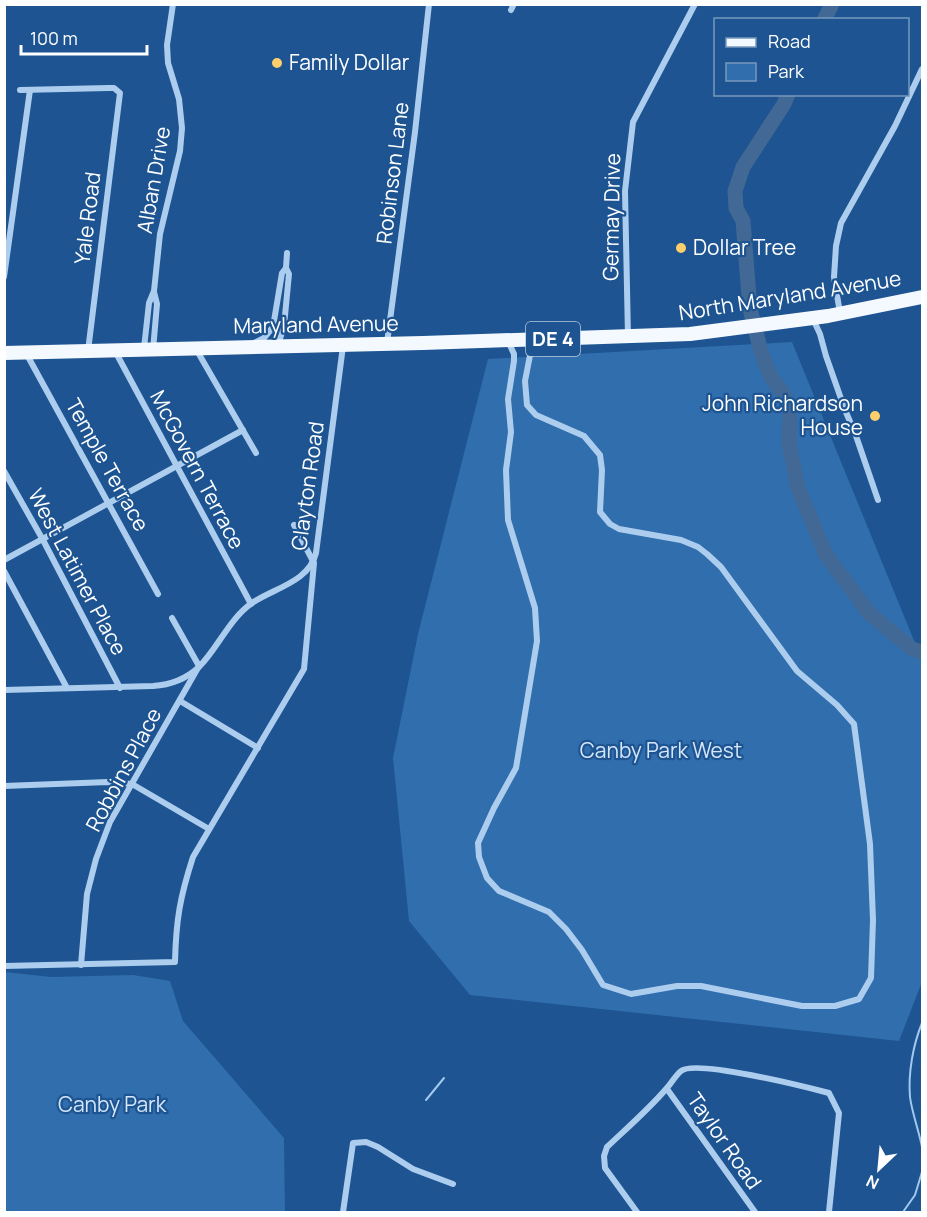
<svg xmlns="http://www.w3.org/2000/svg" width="927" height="1217" viewBox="0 0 927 1217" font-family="Manrope,sans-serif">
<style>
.green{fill:#316eae}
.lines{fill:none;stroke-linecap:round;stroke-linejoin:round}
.stream{stroke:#a1c8ef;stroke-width:2}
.river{stroke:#426995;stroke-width:15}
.street{stroke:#adcdee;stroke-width:6}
.primary{stroke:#f4f9ff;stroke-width:14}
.poi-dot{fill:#fdce6c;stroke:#1d5491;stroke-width:2}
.labels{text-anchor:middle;stroke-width:4.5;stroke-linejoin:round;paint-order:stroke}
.shield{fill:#1d5491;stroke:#bbccde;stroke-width:1.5}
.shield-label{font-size:20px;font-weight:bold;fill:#fff}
.poi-label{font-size:21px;fill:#fff;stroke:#1d5491;text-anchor:start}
.street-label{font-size:21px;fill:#fff;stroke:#1d5491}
.park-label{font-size:21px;fill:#d3e6fa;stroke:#1d5491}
</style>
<rect width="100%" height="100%" fill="#1d5491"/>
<g class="green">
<polygon points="792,342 922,660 922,982 899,1041 470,995 409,921 393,758 418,634 488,359"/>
<polygon points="5,972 51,977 133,975 170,981 183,1021 284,1138 285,1212 5,1212"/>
</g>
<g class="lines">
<g class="stream">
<path d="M922,1023C913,1045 908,1073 910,1097C912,1113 919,1131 922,1147"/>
<polyline points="426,1100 444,1078"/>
<polyline points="903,1212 915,1195 922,1172"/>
</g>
<g class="river">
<polyline points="824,20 832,4"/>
<polyline points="788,94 784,104 743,167 735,191 736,208 743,221 750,309 762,355 772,379 784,395 790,413 789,443 798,488 826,555 869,613 912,649 922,652"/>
</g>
<g class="street">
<polyline points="511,10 514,4"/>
<polyline points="20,90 109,88 114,88 120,93 88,351"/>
<polyline points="4,277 30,90"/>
<polyline points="840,313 834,277 836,246 841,223 895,126 922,69"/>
<polyline points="813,319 820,334 826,356 845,410 855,433 878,500"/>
<polyline points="628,337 625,191 633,122 695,4"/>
<polyline points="508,341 514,354 514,361 508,399 511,432 506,470 508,520 535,608 537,641 516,768 494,808 478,843 479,857 487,878 499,891 549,912 566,929 582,950 603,985 631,994 677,986 701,986 802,1006 835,1006 859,999 871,978 873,920 870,844 854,724 837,705 797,671 721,567 707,554 698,547 681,540 619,529 610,524 600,512 602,470 600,455 584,436 536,415 527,405 525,381 533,340"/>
<polyline points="254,343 264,338 273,327 282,273 286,268 287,253"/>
<polyline points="387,343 415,132 429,4"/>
<polyline points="278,345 284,326 289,274 286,268"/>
<polyline points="144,348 149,303 154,291 160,234 180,151 182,128 179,99 168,63 167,45 173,4"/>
<polyline points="196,349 256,453"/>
<polyline points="153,350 157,304 154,292"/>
<polyline points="115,351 251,604"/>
<polyline points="26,353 158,594"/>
<polyline points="4,471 43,540 120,688"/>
<polyline points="4,560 243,430"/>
<polyline points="4,571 67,688"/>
<path d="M4,690L153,686C170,685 186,679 199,667C218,648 229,619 252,603C274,588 309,582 316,553L343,346"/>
<polyline points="180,701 258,748"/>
<polyline points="4,786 108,782 132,784 209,829"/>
<polyline points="81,965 87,894 96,859 110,822 199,666 172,618"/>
<path d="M4,966L175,962C176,920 180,897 193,857L304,669L314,563L294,525"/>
<polyline points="667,1089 755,1212"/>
<polyline points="343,1212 353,1143 366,1142 378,1147 413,1169 453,1184"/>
<path d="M637,1212L605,1168L604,1156L607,1147C627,1128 648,1110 666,1089C671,1084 675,1076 681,1071C695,1059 806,1087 829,1093L839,1113L829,1212"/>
</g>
<polyline class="primary" points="4,353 423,343 690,334 828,316 922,297"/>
</g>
<g class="poi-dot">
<circle cx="277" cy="63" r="6"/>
<circle cx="681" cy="248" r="6"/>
<circle cx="875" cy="416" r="6"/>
</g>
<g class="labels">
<rect class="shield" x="526" y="322" width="54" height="34" rx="4.5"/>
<g class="shield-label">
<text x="553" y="346">DE 4</text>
</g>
<g class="poi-label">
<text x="289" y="70">Family Dollar</text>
<text x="693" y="255">Dollar Tree</text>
<text x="863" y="411" text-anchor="end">John Richardson<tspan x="863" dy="24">House</tspan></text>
</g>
<g class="street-label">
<text transform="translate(393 173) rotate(-83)" y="7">Robinson Lane</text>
<text transform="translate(154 180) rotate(-80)" y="7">Alban Drive</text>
<text transform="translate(612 217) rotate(-89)" y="7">Germay Drive</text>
<text transform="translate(88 218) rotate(-83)" y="7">Yale Road</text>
<text transform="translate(790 296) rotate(-9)" y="7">North Maryland Avenue</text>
<text transform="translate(316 325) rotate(-1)" y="7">Maryland Avenue</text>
<text transform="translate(107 465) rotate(61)" y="7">Temple Terrace</text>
<text transform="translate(197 470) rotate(62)" y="7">McGovern Terrace</text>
<text transform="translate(308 486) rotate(-82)" y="7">Clayton Road</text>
<text transform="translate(77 572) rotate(62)" y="7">West Latimer Place</text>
<text transform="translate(124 770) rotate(-62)" y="7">Robbins Place</text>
<text transform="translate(724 1141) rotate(55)" y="7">Taylor Road</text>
</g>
<g class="park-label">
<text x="661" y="758">Canby Park West</text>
<text x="112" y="1112">Canby Park</text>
</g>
</g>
<rect width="927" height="1217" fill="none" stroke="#ffffff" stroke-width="12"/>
<rect x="714" y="18" width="195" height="78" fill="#1d5491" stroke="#7798bd" stroke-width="1.5"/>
<rect x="726" y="38" width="30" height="9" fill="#f4f9ff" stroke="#7798bd" stroke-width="1.5"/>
<text x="768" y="48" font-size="18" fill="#ffffff">Road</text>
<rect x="726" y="63" width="30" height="18" fill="#316eae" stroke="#7798bd" stroke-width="1.5"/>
<text x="768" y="78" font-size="18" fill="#ffffff">Park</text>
<g transform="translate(879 1169) rotate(206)" stroke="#1d5491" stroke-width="4.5" paint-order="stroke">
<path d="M0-4.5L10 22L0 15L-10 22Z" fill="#ffffff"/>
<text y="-9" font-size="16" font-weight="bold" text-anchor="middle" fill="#ffffff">N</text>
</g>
<path d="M21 45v9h126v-9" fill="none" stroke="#ffffff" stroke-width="3"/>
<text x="30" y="45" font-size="18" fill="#ffffff" stroke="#1d5491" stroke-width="4.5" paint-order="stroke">100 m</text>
</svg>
